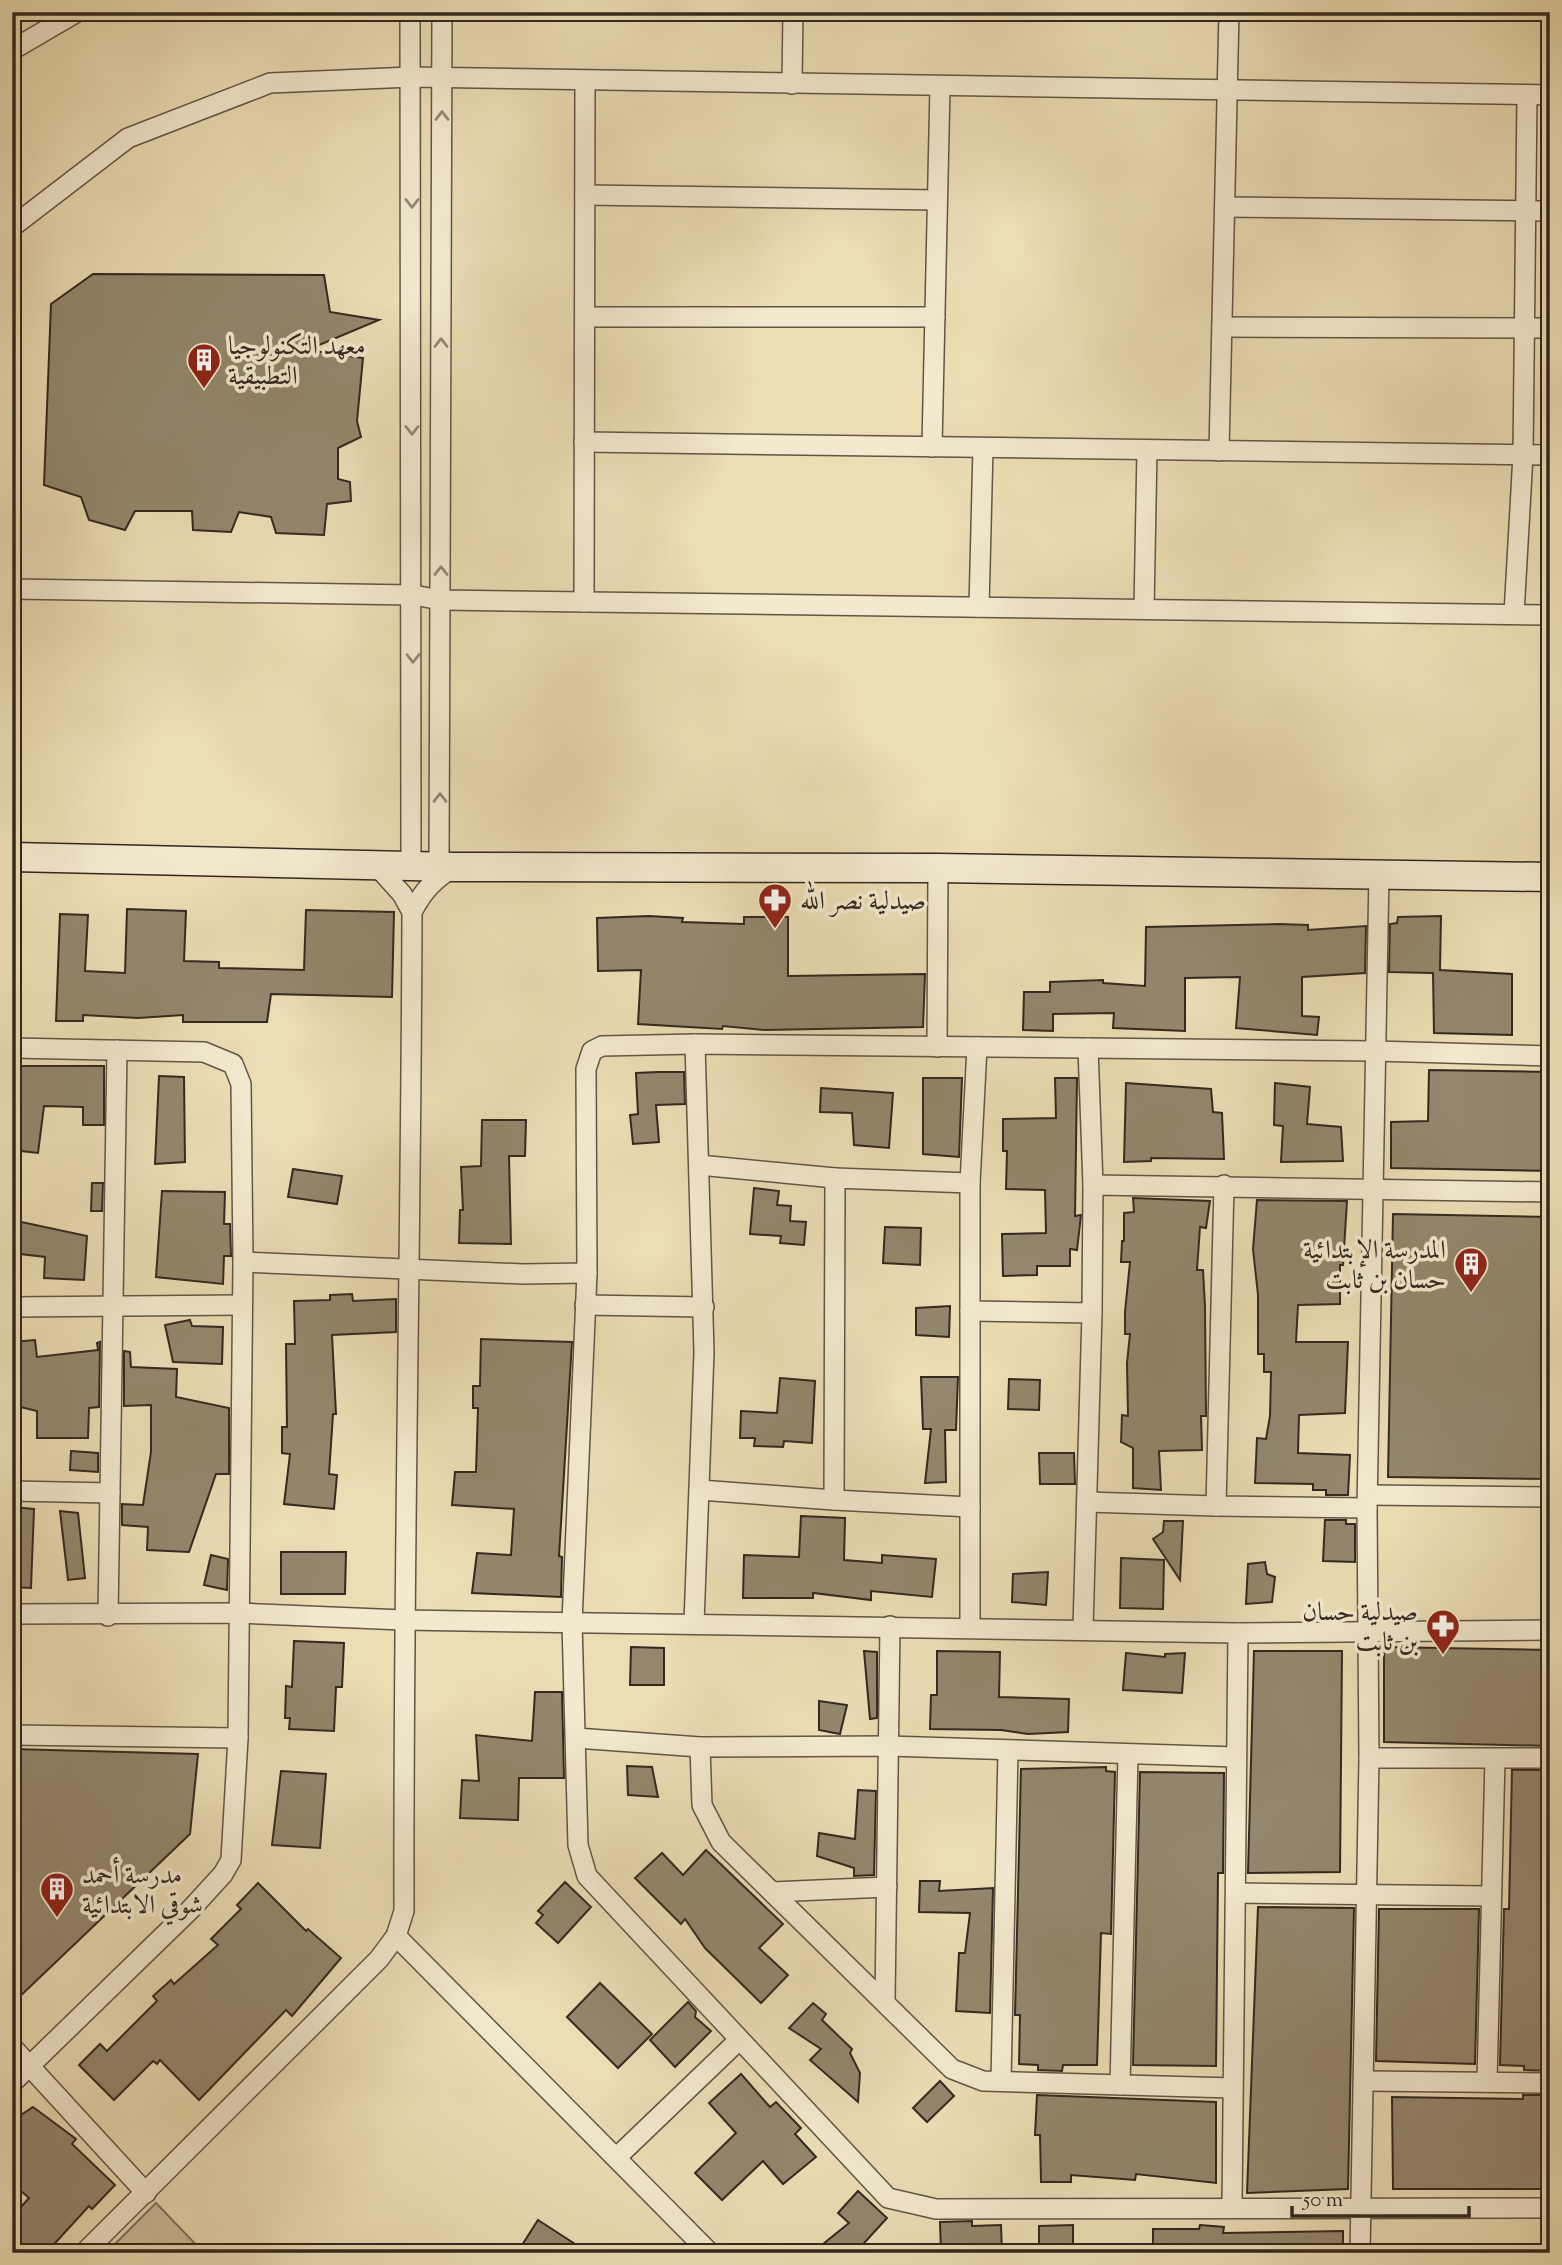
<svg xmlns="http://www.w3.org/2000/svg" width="1562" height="2265" viewBox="0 0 1562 2265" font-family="'Sorts Mill Goudy',Amiri,serif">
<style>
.green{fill:#ccbe9b;stroke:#80745e;stroke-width:2}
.building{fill:#93876d;stroke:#332920;stroke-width:2}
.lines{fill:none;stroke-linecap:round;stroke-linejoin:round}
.street-casing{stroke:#615645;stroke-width:22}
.secondary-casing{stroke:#332920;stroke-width:31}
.street{stroke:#f2e9ce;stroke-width:19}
.secondary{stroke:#f2e9ce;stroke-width:28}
.oneway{stroke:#928977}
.labels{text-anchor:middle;stroke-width:7;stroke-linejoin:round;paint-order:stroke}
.poi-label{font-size:26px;fill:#332920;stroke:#f2e9ce;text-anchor:start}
</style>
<rect width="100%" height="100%" fill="#ebddb4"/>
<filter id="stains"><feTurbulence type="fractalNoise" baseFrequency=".00286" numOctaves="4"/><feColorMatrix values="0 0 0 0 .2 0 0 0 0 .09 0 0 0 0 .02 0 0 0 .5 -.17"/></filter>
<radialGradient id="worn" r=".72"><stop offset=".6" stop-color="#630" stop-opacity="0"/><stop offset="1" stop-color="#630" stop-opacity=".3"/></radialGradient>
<polygon class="green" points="156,2203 204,2253 106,2253"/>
<g class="building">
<polygon points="93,274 324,275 330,312 379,320 307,350 363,358 357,421 361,437 338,448 338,479 350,482 351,501 327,504 324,535 276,533 271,517 239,512 231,532 193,530 192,511 135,511 125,530 89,520 81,497 44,485 51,304"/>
<polygon points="127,909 186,911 184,961 219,962 219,968 304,970 306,910 394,912 392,997 271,994 267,1022 183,1022 183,1015 138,1018 83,1015 83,1021 56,1021 60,914 88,915 85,971 125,973"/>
<polygon points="649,916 683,918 682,922 744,924 744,917 788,917 788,976 925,974 923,1027 765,1030 723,1026 722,1029 638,1024 641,970 598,971 597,918"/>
<polygon points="1441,916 1440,970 1512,974 1512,1035 1434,1033 1433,973 1389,972 1390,924 1397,923 1398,917"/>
<polygon points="1279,924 1308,925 1308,930 1366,926 1365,973 1302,977 1302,1016 1319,1017 1317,1035 1236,1028 1240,977 1185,978 1185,1031 1113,1028 1114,1013 1053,1014 1053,1031 1023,1030 1024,992 1050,992 1050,982 1103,980 1103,983 1145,986 1146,927"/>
<polygon points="12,1066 104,1066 104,1125 83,1125 83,1107 44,1106 38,1153 12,1150"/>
<polygon points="1429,1070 1550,1072 1550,1171 1391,1168 1391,1122 1428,1121"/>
<polygon points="658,1072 684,1072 685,1104 656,1105 659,1142 633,1144 630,1115 638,1114 636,1073"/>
<polygon points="159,1076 184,1077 185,1162 155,1164"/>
<polygon points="923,1078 962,1078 959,1157 923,1154"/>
<polygon points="1055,1078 1077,1078 1075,1216 1081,1215 1077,1250 1070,1249 1070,1266 1037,1266 1037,1275 1003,1276 1002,1234 1046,1233 1045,1190 1006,1189 1007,1151 1003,1151 1003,1119 1056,1118"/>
<polygon points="1126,1083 1211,1089 1213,1112 1222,1113 1224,1159 1151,1158 1151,1161 1124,1162"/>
<polygon points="1275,1083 1310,1087 1307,1124 1341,1127 1343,1161 1281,1162 1283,1126 1274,1125"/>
<polygon points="821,1088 893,1093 889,1148 854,1145 852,1113 820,1112"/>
<polygon points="482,1120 526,1120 525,1156 509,1156 511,1244 459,1243 460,1210 463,1210 461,1167 481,1166"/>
<polygon points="293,1169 342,1176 337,1204 288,1197"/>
<polygon points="92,1183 103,1183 102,1211 91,1211"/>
<polygon points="754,1188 779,1191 777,1205 791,1206 790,1221 806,1222 804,1245 780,1243 781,1236 750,1234"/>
<polygon points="162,1191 225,1192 224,1224 230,1224 231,1256 224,1256 223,1284 156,1277"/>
<polygon points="1133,1198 1210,1201 1206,1228 1200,1227 1197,1270 1203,1270 1205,1306 1206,1416 1201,1416 1202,1450 1159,1451 1161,1490 1133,1488 1133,1448 1121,1442 1122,1415 1128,1416 1127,1363 1130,1334 1125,1334 1125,1312 1130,1262 1121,1262 1122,1241 1124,1241 1124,1213 1134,1212"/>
<polygon points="1257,1200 1347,1201 1343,1265 1340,1265 1340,1304 1298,1305 1296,1342 1348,1342 1345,1413 1299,1415 1298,1453 1350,1455 1348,1495 1326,1495 1326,1490 1313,1490 1313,1484 1255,1483 1257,1438 1266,1439 1270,1416 1271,1372 1264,1372 1264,1354 1258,1354 1258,1295 1253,1249"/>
<polygon points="1393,1214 1550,1217 1550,1479 1388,1477"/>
<polygon points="12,1220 87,1236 84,1280 44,1278 45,1257 12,1253"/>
<polygon points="885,1227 921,1228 920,1265 883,1263"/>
<polygon points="352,1294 353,1301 396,1299 396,1332 332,1335 336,1414 333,1414 329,1474 337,1475 334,1509 284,1504 290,1454 282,1453 282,1427 287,1427 286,1344 295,1344 294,1301 330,1300 330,1295"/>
<polygon points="950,1306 949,1337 916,1335 916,1308"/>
<polygon points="190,1320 192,1326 223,1327 222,1364 173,1362 165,1325"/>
<polygon points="481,1339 572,1342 559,1556 562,1557 561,1597 472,1593 477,1553 511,1555 514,1509 452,1505 455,1472 476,1472 478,1408 473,1408 473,1386 480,1386"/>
<polygon points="35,1340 37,1357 98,1350 97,1343 100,1342 99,1407 89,1408 88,1438 37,1438 37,1411 12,1405 12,1342"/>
<polygon points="124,1351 130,1352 131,1367 177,1369 176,1397 229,1408 229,1474 216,1474 189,1552 147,1550 148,1527 122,1525 122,1504 143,1505 151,1452 151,1405 124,1406"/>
<polygon points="921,1377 958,1377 956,1430 945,1430 946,1482 925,1483 931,1429 923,1429"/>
<polygon points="780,1378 815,1381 812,1443 784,1441 783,1447 754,1446 755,1438 740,1438 741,1411 777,1413"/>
<polygon points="1009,1379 1040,1380 1039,1410 1008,1409"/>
<polygon points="71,1451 98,1453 98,1472 70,1470"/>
<polygon points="1039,1453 1074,1453 1075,1484 1040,1484"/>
<polygon points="12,1507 34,1509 31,1588 12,1587"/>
<polygon points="60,1511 78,1513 85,1578 68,1580"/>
<polygon points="801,1516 845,1518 844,1560 882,1563 882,1555 936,1559 932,1597 871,1591 871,1600 813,1593 813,1598 743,1598 744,1555 799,1557"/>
<polygon points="1325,1520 1346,1520 1346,1524 1355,1524 1355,1562 1323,1561"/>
<polygon points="1164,1521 1183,1521 1180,1580 1153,1539 1163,1532"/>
<polygon points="281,1552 346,1552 345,1594 281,1594"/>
<polygon points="211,1555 228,1559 227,1590 204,1585"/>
<polygon points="1121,1558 1164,1560 1163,1609 1120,1608"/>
<polygon points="1265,1562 1267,1574 1275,1577 1272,1602 1246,1604 1248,1564"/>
<polygon points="1048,1572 1046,1605 1012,1602 1013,1574"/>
<polygon points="294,1641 344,1643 342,1687 336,1687 334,1731 289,1729 290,1718 285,1718 286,1686 292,1687"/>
<polygon points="631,1647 664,1648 664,1685 630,1685"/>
<polygon points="1384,1647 1550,1650 1550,1746 1384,1742"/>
<polygon points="864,1651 877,1652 877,1718 870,1719"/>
<polygon points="937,1651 1000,1652 999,1697 1069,1699 1068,1732 1028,1734 1001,1730 930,1729 931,1695 937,1695"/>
<polygon points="1254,1651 1342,1651 1340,1872 1248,1873"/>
<polygon points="1126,1653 1165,1657 1165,1654 1185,1653 1182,1693 1123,1690"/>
<polygon points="535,1692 562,1692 564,1778 519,1778 518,1820 460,1818 462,1780 479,1781 476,1735 532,1741"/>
<polygon points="819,1701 847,1705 840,1734 819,1730"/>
<polygon points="12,1749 198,1754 190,1834 12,2004"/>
<polygon points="627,1766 652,1767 658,1797 628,1795"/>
<polygon points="1106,1767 1106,1771 1115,1772 1111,1934 1101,1933 1097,2065 1063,2065 1062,2071 1038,2070 1038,2065 1019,2064 1020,2015 1015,2015 1021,1769"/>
<polygon points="1512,1770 1550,1770 1550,2071 1524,2070 1524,2066 1500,2065 1504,1909 1509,1909"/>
<polygon points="281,1771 326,1774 320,1848 272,1845"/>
<polygon points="1140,1772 1224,1773 1223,1873 1218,1873 1216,2066 1133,2065"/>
<polygon points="858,1790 876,1791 874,1875 854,1876 854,1868 817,1856 819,1833 855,1839"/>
<polygon points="706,1850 783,1924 759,1948 788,1975 761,2003 705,1948 685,1919 681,1924 635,1878 662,1853 683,1875"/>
<polygon points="920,1881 940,1881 939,1891 993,1888 990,2013 956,2011 959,1953 965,1953 970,1913 919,1912"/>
<polygon points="565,1882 591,1907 558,1943 536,1923 543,1915 538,1911"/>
<polygon points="258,1883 306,1931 308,1929 341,1958 292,2016 286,2010 199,2100 160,2060 157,2064 153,2061 114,2100 79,2065 100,2044 107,2051 157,2001 153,1996 171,1980 174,1984 218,1945 211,1939 241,1909 237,1905"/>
<polygon points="1258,1907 1354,1908 1348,2189 1247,2193"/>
<polygon points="1379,1909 1479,1909 1475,2064 1376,2061"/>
<polygon points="600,1983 652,2034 618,2068 567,2017"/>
<polygon points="688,2002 696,2011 695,2017 711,2031 675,2067 650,2040"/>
<polygon points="813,2003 826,2014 822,2020 852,2049 850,2053 860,2073 858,2102 810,2060 821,2049 789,2028"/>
<polygon points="741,2074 770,2107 776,2102 801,2128 795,2134 816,2157 783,2184 763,2161 722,2200 695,2173 736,2133 709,2103"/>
<polygon points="940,2081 954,2096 927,2122 913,2108"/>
<polygon points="1037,2095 1216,2102 1216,2183 1136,2174 1135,2180 1071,2175 1071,2182 1041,2182 1040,2135 1035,2135"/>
<polygon points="1523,2095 1550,2095 1550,2189 1393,2189 1392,2097 1523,2099"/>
<polygon points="33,2107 76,2139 72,2144 115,2185 92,2209 89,2206 46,2253 12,2253 12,2217 29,2198 12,2183 12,2121"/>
<polygon points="858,2191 887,2218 855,2253 812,2253 849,2223 838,2213"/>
<polygon points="538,2220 589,2253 517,2253"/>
<polygon points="972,2221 972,2226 1001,2225 1002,2253 941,2253 940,2222"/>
<polygon points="1073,2225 1073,2253 1039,2253 1039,2226"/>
<polygon points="1200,2225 1224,2227 1223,2233 1343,2231 1343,2253 1153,2253 1153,2229 1199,2229"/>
</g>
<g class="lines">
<g class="street-casing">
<g id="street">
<polyline points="410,12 411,865"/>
<polyline points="12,50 77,12"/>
<polyline points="792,84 793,12"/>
<polyline points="585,195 937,200"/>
<polyline points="1225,207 1550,211"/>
<polyline points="12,227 128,138 270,83 411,77 1550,95"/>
<polyline points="585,317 935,317"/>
<polyline points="1222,327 1550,328"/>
<polyline points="584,442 1550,455"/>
<polyline points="932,447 940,87"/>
<polyline points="1219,451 1229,12"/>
<polyline points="12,589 413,595 441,600 1550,615"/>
<polyline points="584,602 585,81"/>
<polyline points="979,607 983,448"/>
<polyline points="1144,609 1147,450"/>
<polyline points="1514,614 1523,455 1527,95"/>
<polyline points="374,863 402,894 412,912"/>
<polyline points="439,866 442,12"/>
<path d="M454,867C434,879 423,891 412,912C411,1245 403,1578 404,1911L396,1936L710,2253"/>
<polyline points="937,1047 938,868"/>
<polyline points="12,1048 204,1052 233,1064 241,1084 243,1262 238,1738 231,1860 223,1874 191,1909 12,2083"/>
<polyline points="1088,1048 1093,1185"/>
<polyline points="1550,1056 1375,1051 695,1044 602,1046 592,1051 586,1069 587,1273 572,1622 578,1845 587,1876 888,2198 936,2209 1550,2208"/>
<polyline points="699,1165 835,1178"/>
<polyline points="1224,1185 1216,1506 1367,1508"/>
<polyline points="243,1262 523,1274 587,1273"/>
<polyline points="585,1305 704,1307"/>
<polyline points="12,1307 242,1305"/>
<polyline points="970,1311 1092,1313 1093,1185 1550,1192"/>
<polyline points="700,1490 834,1500 835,1178 970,1183 977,1047"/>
<polyline points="12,1491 110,1493"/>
<polyline points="1368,1495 1550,1497"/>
<polyline points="834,1500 970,1507"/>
<polyline points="1087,1502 1216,1506"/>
<polyline points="12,1614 238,1613 403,1620 1238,1633 1550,1630"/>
<polyline points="108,1616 117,1050"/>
<polyline points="694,1623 704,1352 695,1044"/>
<polyline points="970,1627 970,1183"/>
<polyline points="1083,1628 1092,1313"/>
<polyline points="12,1735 238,1738"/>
<polyline points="576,1738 700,1747 888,1746 1236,1757"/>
<polyline points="700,1747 702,1805 721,1842 952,2069 983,2081 1233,2088"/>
<polyline points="1369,1758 1550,1758"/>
<polyline points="772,1892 887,1887"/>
<polyline points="1236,1893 1490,1896"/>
<polyline points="885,2001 890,1626"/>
<polyline points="12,2047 146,2193"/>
<polyline points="1001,2081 1008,1751"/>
<polyline points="1365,2081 1550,2083"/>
<polyline points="1487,2082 1495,1759"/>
<polyline points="1120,2085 1128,1755"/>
<polyline points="617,2157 739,2040"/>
<polyline points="1232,2206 1238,1633"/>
<polyline points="84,2253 379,1959 396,1936"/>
<polyline points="1360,2253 1369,1758 1367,1508 1379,875"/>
</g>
</g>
<g class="secondary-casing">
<polyline id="secondary" points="12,857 454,867 938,868 1550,877"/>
</g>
<use href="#street" class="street"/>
<use href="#secondary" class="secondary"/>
</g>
<defs><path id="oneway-chevron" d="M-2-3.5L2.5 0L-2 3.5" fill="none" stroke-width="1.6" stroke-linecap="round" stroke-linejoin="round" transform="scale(1.75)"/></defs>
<g class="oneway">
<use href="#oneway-chevron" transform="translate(442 116) rotate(-90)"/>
<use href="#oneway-chevron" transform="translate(412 203) rotate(90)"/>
<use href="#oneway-chevron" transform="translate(441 343) rotate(-90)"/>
<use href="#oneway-chevron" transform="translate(412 430) rotate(90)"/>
<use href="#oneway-chevron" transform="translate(441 571) rotate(-90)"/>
<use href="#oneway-chevron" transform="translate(413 658) rotate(90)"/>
<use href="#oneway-chevron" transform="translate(440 798) rotate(-90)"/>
</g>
<defs>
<g id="building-pin" transform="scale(1.75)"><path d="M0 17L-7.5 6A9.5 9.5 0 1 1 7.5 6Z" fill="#8f2418" stroke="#f2e9ce"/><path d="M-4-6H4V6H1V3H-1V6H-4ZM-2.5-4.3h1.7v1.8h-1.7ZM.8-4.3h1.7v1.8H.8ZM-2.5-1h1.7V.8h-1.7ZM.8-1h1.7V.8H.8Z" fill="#fff"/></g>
<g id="pharmacy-pin" transform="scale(1.75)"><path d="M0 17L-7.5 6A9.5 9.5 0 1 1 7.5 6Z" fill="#8f2418" stroke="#f2e9ce"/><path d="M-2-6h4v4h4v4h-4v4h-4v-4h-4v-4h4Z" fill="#fff"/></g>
</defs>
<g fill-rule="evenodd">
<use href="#building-pin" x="204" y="360"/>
<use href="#pharmacy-pin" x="775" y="900"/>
<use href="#building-pin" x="1471" y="1264"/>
<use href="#pharmacy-pin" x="1443" y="1626"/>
<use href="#building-pin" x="57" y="1889"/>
</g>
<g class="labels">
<g class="poi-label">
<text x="228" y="354">معهد التكنولوجيا<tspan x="228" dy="30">التطبيقية</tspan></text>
<text x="800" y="909">صيدلية نصر الله</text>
<text x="1446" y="1258" text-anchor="end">المدرسة الإبتدائية<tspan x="1446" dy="30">حسان بن ثابت</tspan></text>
<text x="1418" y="1620" text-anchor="end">صيدلية حسان<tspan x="1418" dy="30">بن ثابت</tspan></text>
<text x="82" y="1883">مدرسة أحمد<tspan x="82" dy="30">شوقي الابتدائية</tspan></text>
</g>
</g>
<rect width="1562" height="2265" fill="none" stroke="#ebddb4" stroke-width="42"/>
<rect x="14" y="14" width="1534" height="2237" fill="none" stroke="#332920" stroke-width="3.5"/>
<rect x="21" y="21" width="1520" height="2223" fill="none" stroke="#332920" stroke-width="2"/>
<path d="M1292 2206v10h177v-10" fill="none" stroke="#332920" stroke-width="3.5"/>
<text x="1303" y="2206" font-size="21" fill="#332920" stroke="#f2e9ce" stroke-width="5" paint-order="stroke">50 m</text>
<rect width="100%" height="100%" filter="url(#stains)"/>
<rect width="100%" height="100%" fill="url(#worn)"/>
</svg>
